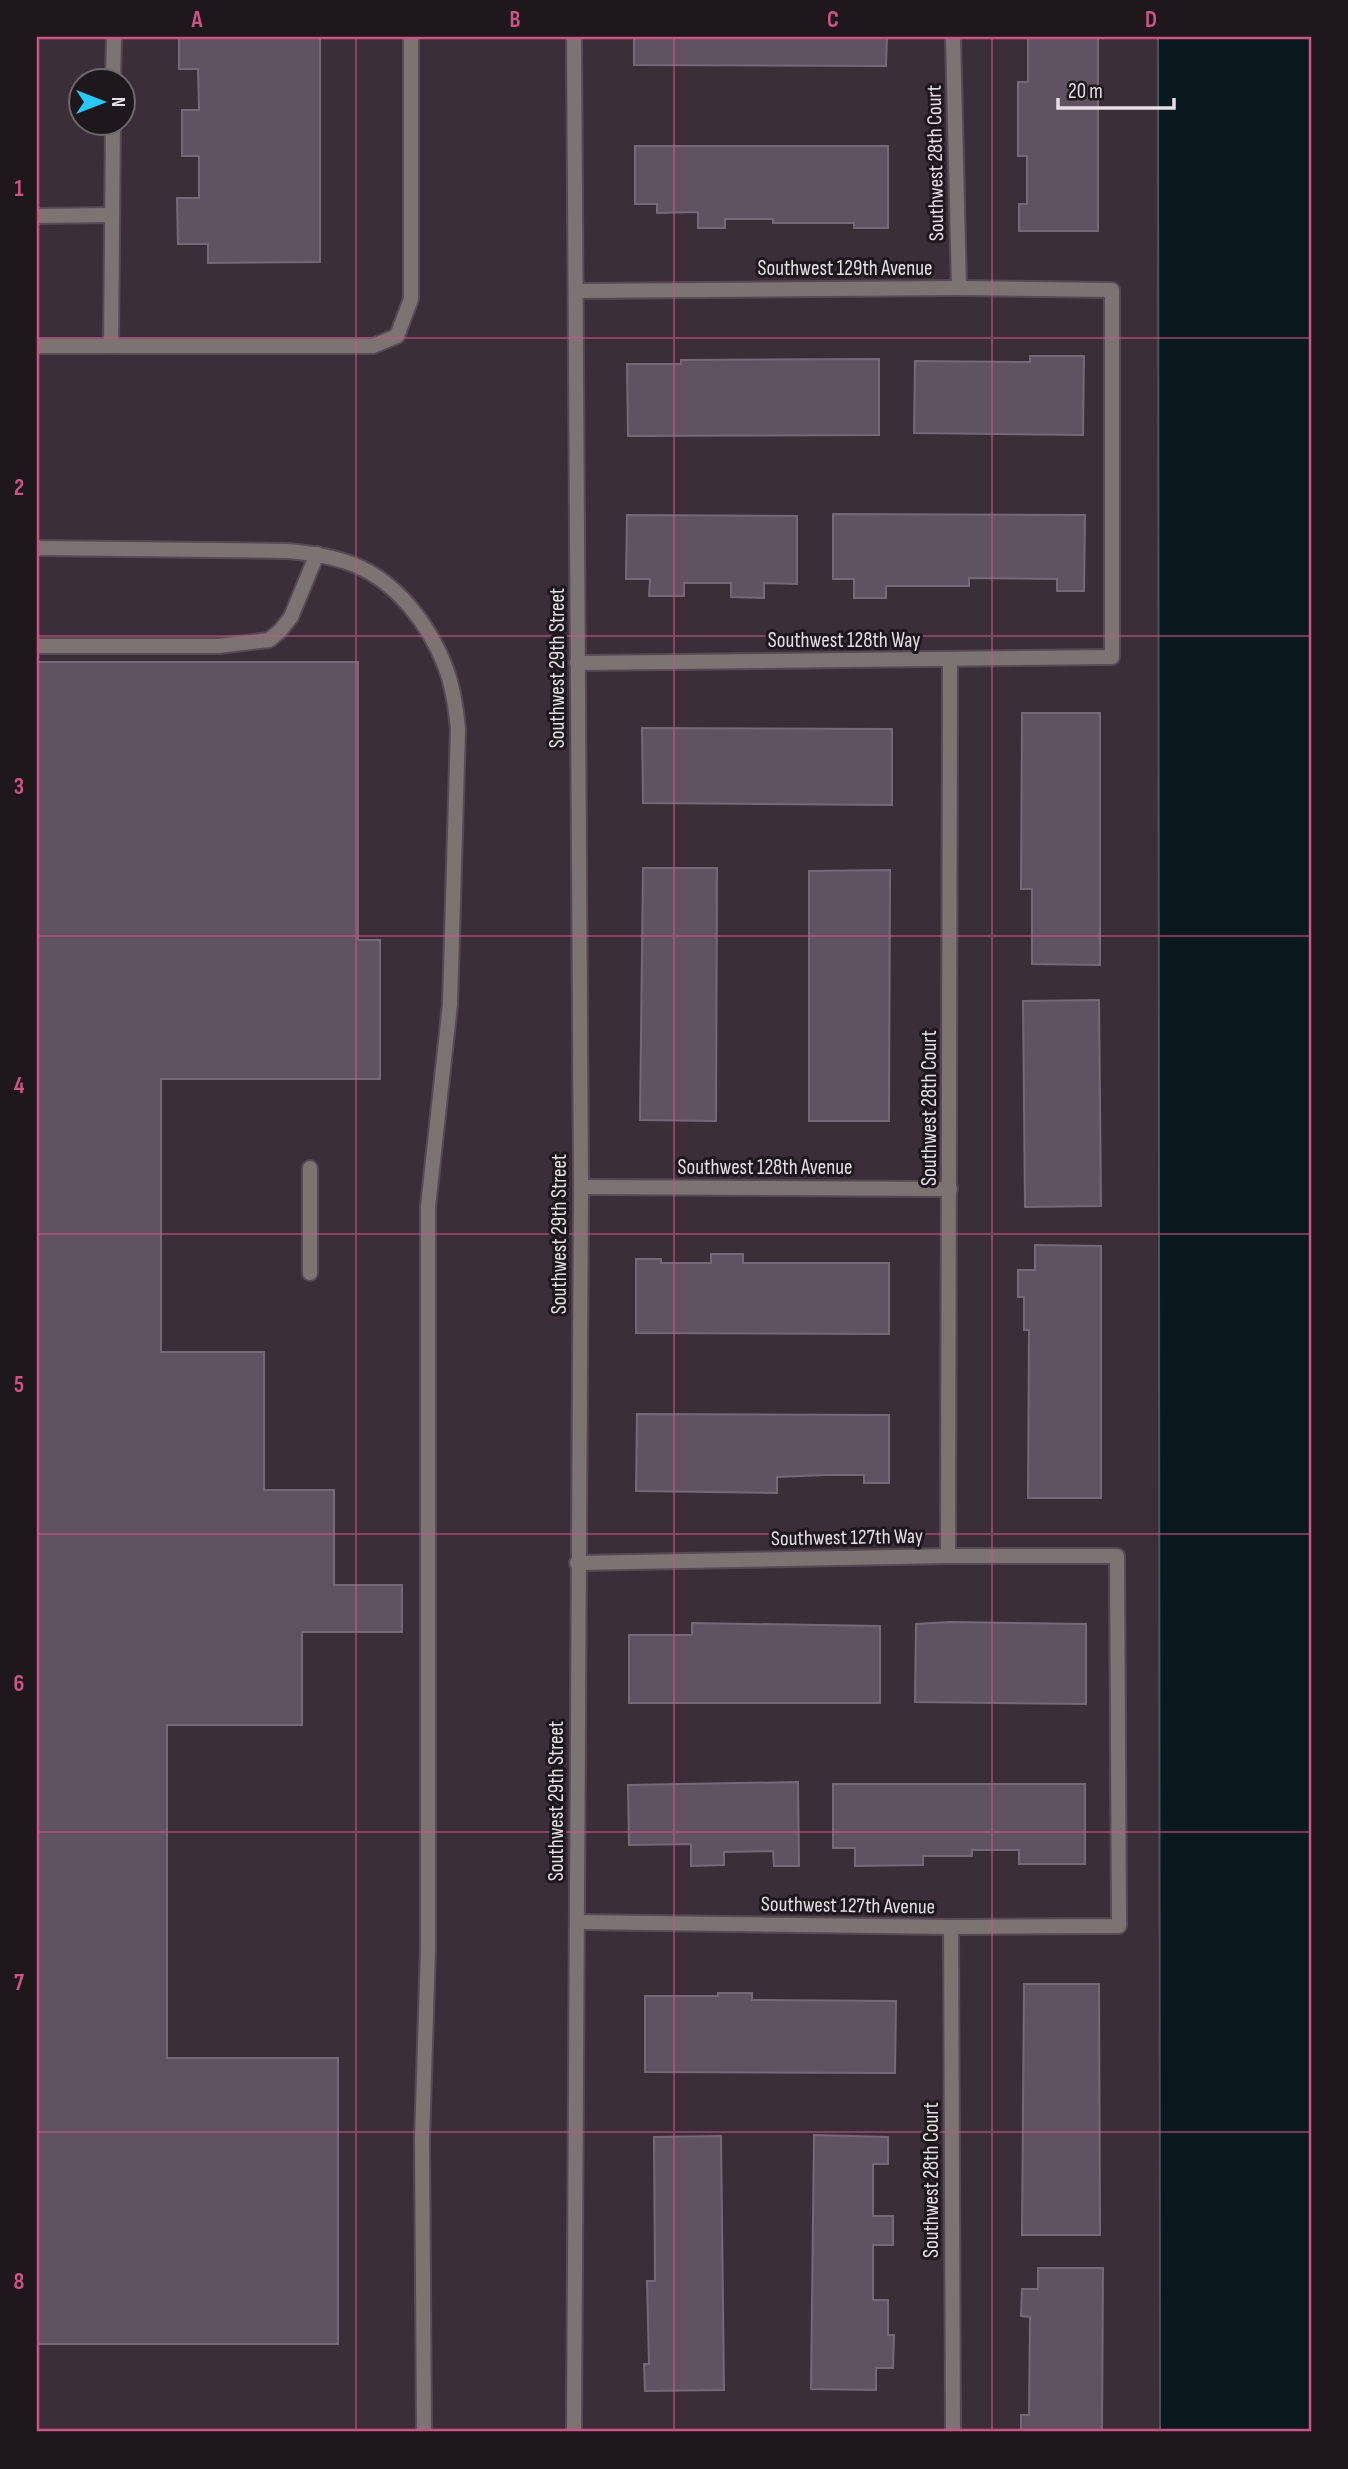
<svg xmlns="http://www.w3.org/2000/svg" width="1348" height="2469" viewBox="0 0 1348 2469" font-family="'Sofia Sans Condensed',sans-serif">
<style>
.water{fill:#09191e;stroke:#4c545a;stroke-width:2}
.building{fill:#5f5361;stroke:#756977;stroke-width:2}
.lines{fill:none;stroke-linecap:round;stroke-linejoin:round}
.service-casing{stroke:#564a55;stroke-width:18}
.minor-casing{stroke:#564a55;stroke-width:18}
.service{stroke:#7c7373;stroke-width:14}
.minor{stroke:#7c7373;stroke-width:14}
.grid{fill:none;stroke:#cd5485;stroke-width:2;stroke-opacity:0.55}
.labels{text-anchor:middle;stroke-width:6;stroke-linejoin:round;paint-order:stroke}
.street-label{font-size:21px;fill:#e7dfe6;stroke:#1e181d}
.neatline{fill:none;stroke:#cd5485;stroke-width:2.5}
.grid-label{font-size:23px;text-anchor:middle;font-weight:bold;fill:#cd5485}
</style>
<rect width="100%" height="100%" fill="#3a2e39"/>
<polygon class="water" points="1158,37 1311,37 1311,2432 1160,2432"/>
<g class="building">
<polygon points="179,37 320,37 320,262 208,263 208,244 178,244 177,198 199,198 199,156 182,156 182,110 199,110 198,69 179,69"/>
<polygon points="634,37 887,37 886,66 634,65"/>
<polygon points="1028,37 1098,37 1098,231 1019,231 1019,204 1027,204 1027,156 1018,156 1018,82 1028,82"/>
<polygon points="635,146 888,146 888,228 854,228 854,223 773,223 773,219 725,219 725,228 698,228 698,212 657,213 657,204 635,204"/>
<polygon points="1030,356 1084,356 1083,435 914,433 915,361 1030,362"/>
<polygon points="879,359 879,435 628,436 627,364 681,364 681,360"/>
<polygon points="833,514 1085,515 1084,591 1057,591 1057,579 969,578 969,586 886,586 886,598 854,598 854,579 833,579"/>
<polygon points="627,515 797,516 797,584 764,583 764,598 731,597 731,583 684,583 684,596 649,596 650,579 626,579"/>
<polygon points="37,662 358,662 358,940 380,940 380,1079 161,1079 161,1352 264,1352 264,1490 334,1490 334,1585 402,1585 402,1632 302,1632 302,1725 167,1725 167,2058 338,2058 338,2344 37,2344"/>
<polygon points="1022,713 1100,713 1100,965 1032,964 1032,889 1021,889"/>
<polygon points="642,728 892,729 892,805 643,803"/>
<polygon points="643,868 717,868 716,1121 640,1120"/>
<polygon points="890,870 889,1121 809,1121 809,871"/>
<polygon points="1099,1000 1101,1206 1025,1207 1023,1001"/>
<polygon points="1035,1245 1101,1246 1101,1498 1028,1498 1029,1330 1024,1330 1024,1297 1018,1297 1018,1270 1035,1270"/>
<polygon points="711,1254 743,1254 743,1263 889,1263 889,1334 636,1333 636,1259 661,1259 661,1263 711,1263"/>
<polygon points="637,1414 889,1415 889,1483 864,1483 864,1475 826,1475 777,1477 777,1493 636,1491"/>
<polygon points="949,1622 1086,1624 1086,1704 915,1702 916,1624"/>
<polygon points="692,1623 880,1626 880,1703 629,1703 629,1635 692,1635"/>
<polygon points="798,1782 799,1866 774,1866 773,1851 724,1852 724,1865 691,1866 691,1844 629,1845 628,1785"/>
<polygon points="833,1784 1085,1784 1085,1864 1019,1864 1019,1850 972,1850 972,1856 923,1856 923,1865 855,1866 855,1848 833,1848"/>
<polygon points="1024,1984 1099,1984 1100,2235 1022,2235"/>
<polygon points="718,1993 752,1993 752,2000 896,2001 895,2073 645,2072 645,1996 718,1996"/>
<polygon points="814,2135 888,2137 888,2164 873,2164 873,2216 893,2216 893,2245 873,2245 873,2300 888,2300 888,2335 894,2335 893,2368 876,2368 876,2390 811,2389"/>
<polygon points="721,2136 724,2390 645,2391 644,2364 649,2364 647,2281 655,2281 654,2137"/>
<polygon points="1038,2268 1103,2268 1102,2432 1021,2432 1021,2415 1029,2415 1030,2317 1021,2316 1022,2289 1038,2289"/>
</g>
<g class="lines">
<g class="service-casing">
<g id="service">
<polyline points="113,80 114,37"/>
<polyline points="37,216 112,215"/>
<polyline points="37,346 373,346 397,336 411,299 411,37"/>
<polyline points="111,346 113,122"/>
<path d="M37,548L288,551C310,553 331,556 352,564C395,580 429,624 445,666C453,686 456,708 458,729L450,1004L428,1207V1949L422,2139L424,2432"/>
<polyline points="37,646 218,646 269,640 280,631 291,617 317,554"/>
<polyline points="310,1168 310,1273"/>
</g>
</g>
<g class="minor-casing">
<g id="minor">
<polyline points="574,37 581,1187 574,2432"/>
<polyline points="953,37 959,288"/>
<polyline points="577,291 959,288 1112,290 1112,657 577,663"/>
<polyline points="581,1187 950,1189"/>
<polyline points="948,1556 950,660"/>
<polyline points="577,1563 948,1556 1117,1556 1119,1926 951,1927 577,1922"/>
<polyline points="951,1927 953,2432"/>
</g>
</g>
<use href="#service" class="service"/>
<use href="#minor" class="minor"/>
</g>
<path class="grid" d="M356,37V2432M674,37V2432M992,37V2432M37,338H1311M37,636H1311M37,936H1311M37,1234H1311M37,1534H1311M37,1832H1311M37,2132H1311"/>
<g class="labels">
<g class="street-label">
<text transform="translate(935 163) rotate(-91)" y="7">Southwest 28th Court</text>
<text x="845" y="275">Southwest 129th Avenue</text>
<text x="844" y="647">Southwest 128th Way</text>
<text transform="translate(557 668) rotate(-90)" y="7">Southwest 29th Street</text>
<text transform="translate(929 1108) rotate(-90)" y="7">Southwest 28th Court</text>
<text x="765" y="1174">Southwest 128th Avenue</text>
<text transform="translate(559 1234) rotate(-90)" y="7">Southwest 29th Street</text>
<text transform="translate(847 1537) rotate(-1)" y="7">Southwest 127th Way</text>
<text transform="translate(556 1801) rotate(-90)" y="7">Southwest 29th Street</text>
<text transform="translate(848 1905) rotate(1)" y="7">Southwest 127th Avenue</text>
<text transform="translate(931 2180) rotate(-90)" y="7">Southwest 28th Court</text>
</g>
</g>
<rect width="1348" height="2469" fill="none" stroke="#1e181d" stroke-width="77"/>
<g transform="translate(102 102) rotate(90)"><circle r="33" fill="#1e181d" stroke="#6e686d" stroke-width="2"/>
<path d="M0-5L12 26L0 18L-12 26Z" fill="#29c8ff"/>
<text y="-10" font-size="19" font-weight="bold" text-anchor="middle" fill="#e7dfe6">N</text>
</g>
<path d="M1058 98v10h116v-10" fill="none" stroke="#e7dfe6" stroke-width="3.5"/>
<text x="1068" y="98" font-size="21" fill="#e7dfe6" stroke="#1e181d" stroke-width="5" paint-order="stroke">20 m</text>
<rect x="38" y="38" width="1272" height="2392" class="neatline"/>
<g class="grid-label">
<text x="197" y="27">A</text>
<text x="515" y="27">B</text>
<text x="833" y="27">C</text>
<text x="1151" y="27">D</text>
<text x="19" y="196">1</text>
<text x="19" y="495">2</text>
<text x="19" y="794">3</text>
<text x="19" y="1093">4</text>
<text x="19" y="1392">5</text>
<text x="19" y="1691">6</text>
<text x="19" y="1990">7</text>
<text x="19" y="2289">8</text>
</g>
</svg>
